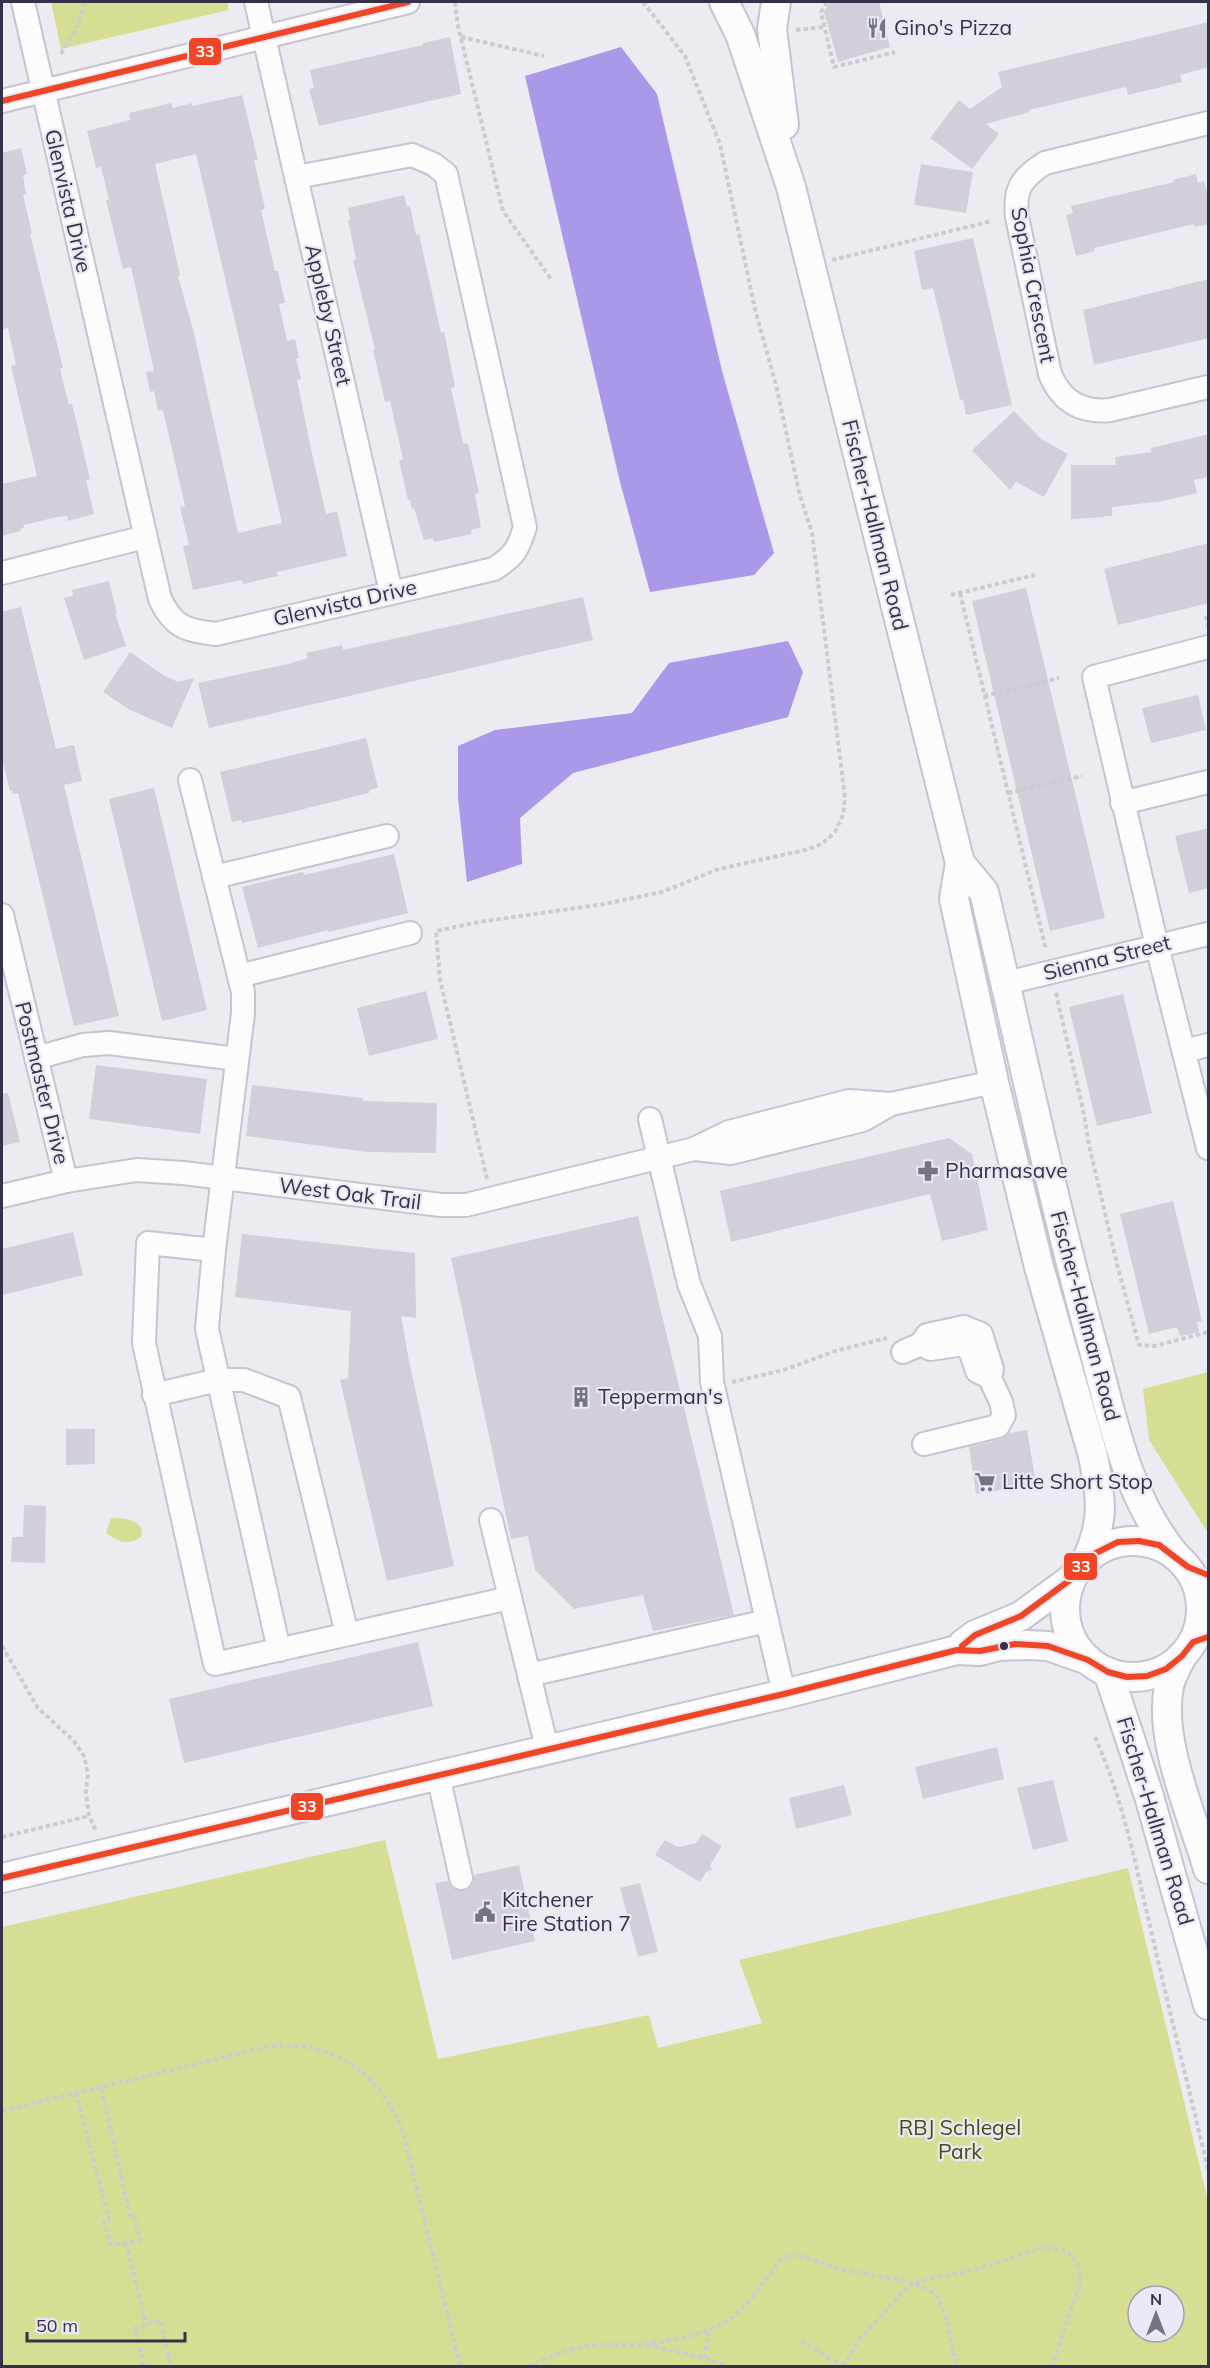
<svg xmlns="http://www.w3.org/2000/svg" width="1210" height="2368" viewBox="0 0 1210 2368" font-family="Mulish,sans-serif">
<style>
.green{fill:#d8dd94;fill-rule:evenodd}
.water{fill:#ac98e8}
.building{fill:#d4cdda;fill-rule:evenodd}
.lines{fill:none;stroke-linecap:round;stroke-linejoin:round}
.minor-casing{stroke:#c6c3d2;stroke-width:26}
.major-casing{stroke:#c6c3d2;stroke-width:32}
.path{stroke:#cccbcf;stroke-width:4;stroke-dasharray:4.5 3;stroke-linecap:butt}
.minor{stroke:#fcfcfd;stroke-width:22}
.major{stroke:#fcfcfd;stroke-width:28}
.bus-1-casing{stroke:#eae8f5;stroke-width:10}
.bus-1{stroke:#f14625;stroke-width:6}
.bus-dot{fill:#363149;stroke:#eae8f5;stroke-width:2}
.labels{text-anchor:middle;stroke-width:4.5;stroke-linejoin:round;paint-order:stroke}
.poi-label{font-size:21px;fill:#363149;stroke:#eae8f5;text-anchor:start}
.street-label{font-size:21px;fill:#363149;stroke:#eae8f5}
.park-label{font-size:21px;fill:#474a11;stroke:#eae8f5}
.line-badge{stroke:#eae8f5;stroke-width:2}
.badge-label{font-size:16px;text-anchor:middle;font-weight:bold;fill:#fff}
</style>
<rect width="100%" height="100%" fill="#ecebf2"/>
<g class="green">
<polygon points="51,2 227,2 229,10 61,49"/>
<polygon points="1208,1372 1208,1533 1149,1440 1143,1389"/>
<path d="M111,1518C123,1518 135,1518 142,1529L141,1537C127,1546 119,1542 106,1533Z"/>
<path d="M385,1840L438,2059L649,2015L658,2048L762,2023L739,1960L1128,1868L1208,2201V2366H2V1927ZM1138,2296H1174V2332H1138Z"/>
</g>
<g class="water">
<polygon points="621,47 657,94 722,371 774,553 754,575 650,592 620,482 525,76"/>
<polygon points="788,641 803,672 788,717 573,773 520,818 522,864 467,882 458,798 458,746 495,730 632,713 669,663"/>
</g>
<g class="building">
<polygon points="830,2 879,2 890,47 838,62 824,12"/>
<polygon points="1209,22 1209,67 1180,75 1182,82 1128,95 1126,87 1029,110 1029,112 986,124 999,134 972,169 930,138 959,100 970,109 1002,87 998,72"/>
<polygon points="450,37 461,94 319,126 309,89 314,88 310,70 423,45 423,43"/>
<path d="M242,95L258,160H254L265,209L261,210L275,271H278L285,303L279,304L287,341L295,339L299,358L296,359L301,379L297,380L311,449L326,514L337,511L347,556L277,572L278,576L243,584L242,580L193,590L183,546L189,545L180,507L185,506L163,410L158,411L154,391L150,392L146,372L154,371L131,267L123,269L106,200L109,199L101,167L96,168L87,131L130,120L129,113L171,103L173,108L192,103V106ZM196,154L282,523L238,533L194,333L178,276L180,275L155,164Z"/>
<polygon points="21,148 27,174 23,175 26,194 23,195 32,233 30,234 63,368 60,369 69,405 72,404 90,479 86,480 94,514 68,521 67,516 57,517 23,525 24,528 20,529 21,531 2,536 2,484 37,476 11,366 16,365 8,328 2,330 2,153"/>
<polygon points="921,164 973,172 966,213 914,205"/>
<polygon points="1196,174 1198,183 1204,181 1209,199 1209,224 1194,227 1194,224 1094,248 1095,251 1076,256 1066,215 1073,213 1071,206 1174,182 1173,180"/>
<polygon points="404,195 407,207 410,206 416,235 419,234 441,333 444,332 449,356 455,387 451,388 463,443 468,444 479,493 475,494 481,527 471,530 472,534 434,542 433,538 424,540 414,508 412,509 410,500 408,500 399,460 403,459 390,401 385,402 373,350 375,349 353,260 356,259 348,220 350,220 348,208"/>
<polygon points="973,238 1012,405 966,415 963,399 960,400 933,288 922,290 914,251"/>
<polygon points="1209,279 1209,338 1094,365 1083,310"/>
<polygon points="1014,411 1041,439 1068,454 1044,497 1016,482 1010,490 972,450"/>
<polygon points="1209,434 1209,477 1194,480 1197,493 1163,501 1112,507 1112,516 1105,516 1105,517 1071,519 1071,465 1116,465 1115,457 1152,452 1151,448"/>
<polygon points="1209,543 1209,603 1118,625 1104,569"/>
<polygon points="109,581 117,613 115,613 126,646 84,660 64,598 73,596 72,590"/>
<polygon points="1026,588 1105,918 1050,931 972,601"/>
<polygon points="583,597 593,640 209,728 198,683 288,664 308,658 306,653 342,645 343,650"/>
<polygon points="21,607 56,749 74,745 82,781 64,785 119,1016 74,1026 18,793 13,794 12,790 10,791 2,758 2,612"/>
<polygon points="130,652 163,675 178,682 194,678 172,728 130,710 103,692"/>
<polygon points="1198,695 1206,730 1151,743 1142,708"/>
<polygon points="366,738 378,788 369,790 369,793 279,815 242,823 241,820 232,822 220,772"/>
<polygon points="154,788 207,1010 162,1021 109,799"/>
<polygon points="1209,828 1209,888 1189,893 1175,836"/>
<polygon points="394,854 408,913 329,932 328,930 258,948 242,887 303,872 304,875"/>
<polygon points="426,991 438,1039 369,1056 357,1008"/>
<polygon points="1123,994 1152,1113 1097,1126 1069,1007"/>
<polygon points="96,1065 207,1079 200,1134 89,1119"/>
<polygon points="252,1085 363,1098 363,1101 437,1103 436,1153 367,1152 246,1136"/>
<polygon points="8,1093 20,1142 2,1146 2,1094"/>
<polygon points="949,1138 972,1154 988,1230 942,1241 930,1194 731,1242 720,1191"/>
<polygon points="1173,1201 1202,1321 1197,1322 1199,1332 1180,1336 1177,1327 1149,1334 1120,1214"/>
<polygon points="638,1216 734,1615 653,1631 643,1595 574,1609 535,1570 528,1536 511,1539 451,1258"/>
<polygon points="73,1232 83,1275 2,1295 2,1249"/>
<polygon points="242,1234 415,1253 416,1318 401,1316 409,1361 454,1566 387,1581 340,1380 348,1378 351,1311 235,1297"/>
<polygon points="66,1429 95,1429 95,1464 66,1465"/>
<polygon points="1027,1430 1036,1484 976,1494 969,1447 1002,1439 1010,1433"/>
<polygon points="24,1505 46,1506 45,1563 11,1562 12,1537 23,1537"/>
<polygon points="418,1642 433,1706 184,1763 169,1699"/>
<polygon points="997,1747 1004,1779 923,1799 915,1767"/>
<polygon points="1053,1780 1068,1841 1033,1850 1017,1788"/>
<polygon points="844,1785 852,1815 796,1829 789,1798"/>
<polygon points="702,1834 722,1846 710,1865 712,1870 706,1872 700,1882 655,1855 665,1840 678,1847 696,1843"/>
<polygon points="519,1865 535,1941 452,1960 435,1883 448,1881 452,1888 463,1891 471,1887 474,1881 474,1875"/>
<polygon points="640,1883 658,1952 638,1957 620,1888"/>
</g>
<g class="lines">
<g class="minor-casing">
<g id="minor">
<path d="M23,2L160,599C173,627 187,631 216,634L494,569C514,556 518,550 525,527L446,174L433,164L412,155L297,177"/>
<polyline points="256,2 391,592"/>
<polyline points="2,101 408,2"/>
<path d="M1208,123L1045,163C1021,178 1014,189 1017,217L1050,374C1061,401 1081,413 1110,410L1208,387"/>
<polyline points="2,573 145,537"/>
<polyline points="1208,647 1094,677 1157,946 1208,1148"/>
<polyline points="190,780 243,992 243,1013 214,1250 148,1243 144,1343 215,1664 510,1598"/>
<polyline points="1122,803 1208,782"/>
<polyline points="214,877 387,836"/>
<polyline points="2,915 66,1181"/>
<polyline points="239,976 410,933"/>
<polyline points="1006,983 1208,934"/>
<polyline points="1184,1051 1208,1045"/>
<polyline points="36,1058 83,1045 109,1043 237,1059"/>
<polyline points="650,1119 689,1284 710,1336 712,1382 784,1694"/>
<polyline points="694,1149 731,1153 863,1120 891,1104"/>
<polyline points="2,1196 66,1181 137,1170 183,1173 441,1205 466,1205 694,1149 729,1132 849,1101 891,1104 994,1082"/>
<polyline points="214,1250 207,1329 279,1650"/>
<polyline points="921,1344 930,1349 964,1344 971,1353 977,1371 987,1376"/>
<polyline points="903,1352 921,1344 927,1335 964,1327 981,1334 992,1369 990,1378 1001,1402 1004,1415 998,1426 924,1444"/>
<polyline points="154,1395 218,1380 244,1380 289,1397 347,1634"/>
<polyline points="491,1520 547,1748"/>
<polyline points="529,1675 767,1621"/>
<polyline points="438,1775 461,1878"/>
</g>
</g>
<g class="major-casing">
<g id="major">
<path d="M724,2L740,34L791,187L960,863L954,899L994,1082L1039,1267L1093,1456C1101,1497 1105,1518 1088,1557"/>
<polyline points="776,2 772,29 784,125"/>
<path d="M960,863L984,892C1020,1043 1051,1194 1092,1343C1112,1416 1126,1497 1176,1556"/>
<circle cx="1133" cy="1609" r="68"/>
<polyline points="963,1644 975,1635 1021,1616 1070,1580"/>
<path d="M1182,1656C1178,1665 1171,1676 1169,1686C1158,1741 1192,1814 1208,1869"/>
<polyline points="1108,1672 1149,1796 1208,2005"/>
<polyline points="2,1878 784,1694 957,1650 980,1651 999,1646 1028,1645 1048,1646 1088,1660"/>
</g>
</g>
<g class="path">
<polyline points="455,2 458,26 503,211 551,279"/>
<polyline points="827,2 821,12 834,67 895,52"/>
<polyline points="796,30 824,27"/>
<polyline points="461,37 544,56"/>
<polyline points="61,54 79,23 84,2"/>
<polyline points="832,260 992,221"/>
<polyline points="960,593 1046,950"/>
<polyline points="951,595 1035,575"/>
<polyline points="1206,616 1208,627"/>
<polyline points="984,696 1059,678"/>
<polyline points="1008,793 1082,776"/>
<polyline points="1056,993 1084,1114 1089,1145 1118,1268 1139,1345 1155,1346 1208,1332"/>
<polyline points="487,1179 440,980 436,931 479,922 604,904 662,892 719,869 805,850 822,844 835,832 843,815 845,798 812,533 799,492 776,385 755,309 720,144 685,56 643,2"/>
<polyline points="732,1382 784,1370 835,1351 887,1338"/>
<polyline points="2,1646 38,1708 74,1741 84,1756 88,1773 86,1793 89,1816 96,1831"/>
<path d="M1095,1737C1125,1804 1137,1872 1154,1943C1171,2018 1190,2093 1208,2169"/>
<polyline points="2,1837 89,1816"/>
<polyline points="76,2093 109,2220 104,2222 111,2245 140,2240 134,2215 130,2215 101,2087"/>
<path d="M2,2111L266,2047C331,2037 380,2073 403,2132L460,2366"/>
<polyline points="126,2243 146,2324"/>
<polyline points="801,2341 843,2366"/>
<polyline points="647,2345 705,2358 726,2366"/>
<polyline points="705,2358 708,2330"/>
<polyline points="144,2366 135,2328 160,2320 171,2366"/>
<path d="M528,2366C547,2358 565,2350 585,2346C605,2343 625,2346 645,2344C676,2340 711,2334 736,2314C753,2300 767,2277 780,2260C783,2258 785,2256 788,2256C802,2253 820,2263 833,2267C857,2275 921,2278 935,2295C947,2309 952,2348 956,2366"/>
<polyline points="843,2366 861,2337 912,2283 976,2269 1046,2247 1067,2251 1077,2262 1081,2280 1052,2366"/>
</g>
<use href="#minor" class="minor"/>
<use href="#major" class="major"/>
<g class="bus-1-casing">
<g id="bus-1">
<polyline points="2,101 408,2"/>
<polyline points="962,1646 975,1635 1021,1616 1070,1580 1088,1557 1118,1542 1139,1541 1159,1545 1188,1567 1208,1575"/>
<polyline points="2,1878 784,1694 957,1650 980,1651 1015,1644 1048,1646 1088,1660 1108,1672 1127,1677 1147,1676 1166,1669 1182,1656 1193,1642 1208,1637"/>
</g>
</g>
<use href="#bus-1" class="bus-1"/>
</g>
<defs>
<g id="restaurant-bare" transform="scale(1.62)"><path d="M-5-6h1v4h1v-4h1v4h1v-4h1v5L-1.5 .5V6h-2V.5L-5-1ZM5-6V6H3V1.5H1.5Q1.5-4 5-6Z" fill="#767284" stroke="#eae8f5" stroke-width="2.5" paint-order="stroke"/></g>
<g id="pharmacy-bare" transform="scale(1.62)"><path d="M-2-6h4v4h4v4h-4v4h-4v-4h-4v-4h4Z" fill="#767284" stroke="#eae8f5" stroke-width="2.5" paint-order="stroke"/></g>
<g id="building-bare" transform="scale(1.62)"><path d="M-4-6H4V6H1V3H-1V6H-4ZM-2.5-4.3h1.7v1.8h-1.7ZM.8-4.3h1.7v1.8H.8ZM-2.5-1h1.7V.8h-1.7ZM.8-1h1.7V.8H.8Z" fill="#767284" stroke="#eae8f5" stroke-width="2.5" paint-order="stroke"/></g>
<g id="supermarket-bare" transform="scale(1.62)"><path d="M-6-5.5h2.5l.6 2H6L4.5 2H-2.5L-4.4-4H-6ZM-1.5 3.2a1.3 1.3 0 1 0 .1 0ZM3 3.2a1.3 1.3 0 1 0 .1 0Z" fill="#767284" stroke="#eae8f5" stroke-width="2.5" paint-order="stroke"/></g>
<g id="civic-bare" transform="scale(1.62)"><path d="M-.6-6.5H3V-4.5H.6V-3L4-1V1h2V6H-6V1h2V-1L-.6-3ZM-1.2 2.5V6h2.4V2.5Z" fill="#767284" stroke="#eae8f5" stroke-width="2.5" paint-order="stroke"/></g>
</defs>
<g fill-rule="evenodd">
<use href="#restaurant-bare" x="877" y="28"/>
<use href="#pharmacy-bare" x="928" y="1171"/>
<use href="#building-bare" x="581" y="1397"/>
<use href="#supermarket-bare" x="985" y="1482"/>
<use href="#civic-bare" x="485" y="1912"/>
</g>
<circle class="bus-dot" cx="1004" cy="1646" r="5"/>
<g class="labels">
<g class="poi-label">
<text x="894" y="35">Gino's Pizza</text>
<text x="945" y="1178">Pharmasave</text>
<text x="598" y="1404">Tepperman's</text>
<text x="1002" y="1489">Litte Short Stop</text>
<text x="502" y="1907">Kitchener<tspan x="502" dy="24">Fire Station 7</tspan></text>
</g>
<g class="street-label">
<text transform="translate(68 201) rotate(77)" y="7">Glenvista Drive</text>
<text transform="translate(1033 285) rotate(79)" y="7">Sophia Crescent</text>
<text transform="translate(328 315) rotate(77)" y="7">Appleby Street</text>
<text transform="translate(875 525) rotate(76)" y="7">Fischer-Hallman Road</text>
<text transform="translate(345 603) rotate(-13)" y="7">Glenvista Drive</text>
<text transform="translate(1107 958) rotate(-14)" y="7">Sienna Street</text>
<text transform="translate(42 1083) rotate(76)" y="7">Postmaster Drive</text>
<text transform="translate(350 1194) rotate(7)" y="7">West Oak Trail</text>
<text transform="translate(1085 1316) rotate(75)" y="7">Fischer-Hallman Road</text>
<text transform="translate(1155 1821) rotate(73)" y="7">Fischer-Hallman Road</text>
</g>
<g class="park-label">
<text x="960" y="2135">RBJ Schlegel<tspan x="960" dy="24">Park</tspan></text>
</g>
</g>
<g class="line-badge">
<rect x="188" y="37" width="34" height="29" rx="6" fill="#f14625"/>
<rect x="1063" y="1552" width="35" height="29" rx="6" fill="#f14625"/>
<rect x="290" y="1792" width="34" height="29" rx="6" fill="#f14625"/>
</g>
<g class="badge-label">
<text x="205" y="57">33</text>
<text x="1081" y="1572">33</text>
<text x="307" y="1812">33</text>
</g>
<rect width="1210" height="2368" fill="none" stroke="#363149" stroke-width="6"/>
<g transform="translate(1156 2314)"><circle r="28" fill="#eae8f5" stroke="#a29fb0" stroke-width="1.5"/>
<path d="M0-4.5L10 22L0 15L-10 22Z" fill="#767284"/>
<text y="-9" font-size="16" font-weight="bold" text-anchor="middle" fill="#363149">N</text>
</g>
<path d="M27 2332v9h158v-9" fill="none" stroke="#363149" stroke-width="3"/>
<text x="36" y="2332" font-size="18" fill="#363149" stroke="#eae8f5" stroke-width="4.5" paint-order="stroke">50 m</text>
</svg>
